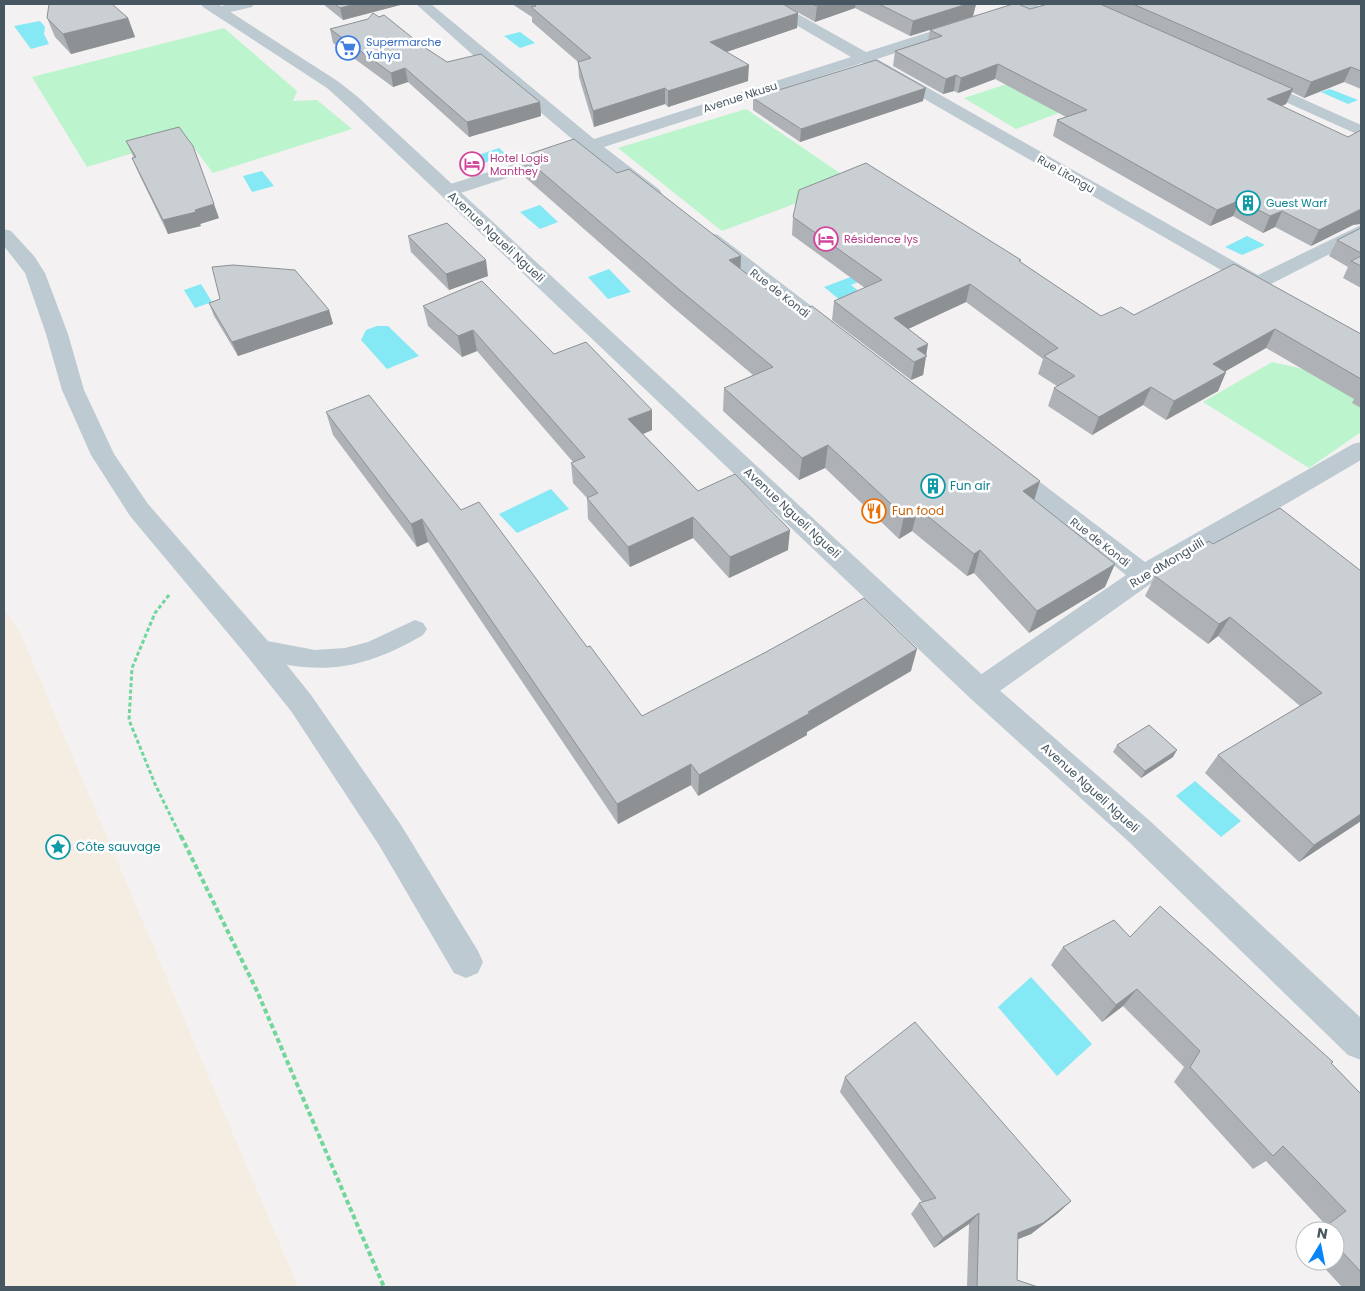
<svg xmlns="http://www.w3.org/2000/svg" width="1365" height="1291" viewBox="0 0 1365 1291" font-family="Poppins,sans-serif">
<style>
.green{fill:#bcf4cd}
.sand{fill:#f5ede1}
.water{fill:#85e8f5}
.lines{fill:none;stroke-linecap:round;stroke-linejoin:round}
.path-far1{stroke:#70d69b;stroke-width:3;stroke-dasharray:4 2.5;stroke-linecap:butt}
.path{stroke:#70d69b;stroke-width:4;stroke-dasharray:5 3;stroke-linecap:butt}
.service{fill:#bdcad2;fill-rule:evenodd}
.minor{fill:#bdcad2;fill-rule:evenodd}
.tertiary{fill:#bdcad2;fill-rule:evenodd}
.wall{fill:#aeb2b6}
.shaded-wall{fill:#8d9194}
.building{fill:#cacfd4;stroke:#8d9194}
.labels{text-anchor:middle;stroke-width:5;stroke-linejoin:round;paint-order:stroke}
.far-shop-label{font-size:11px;fill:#366cbe;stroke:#fff;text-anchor:start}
.far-street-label{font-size:11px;fill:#475761;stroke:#fff}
.far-hotel-label{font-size:11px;fill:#b23c85;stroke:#fff;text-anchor:start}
.far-culture-label{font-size:11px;fill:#0d838f;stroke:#fff;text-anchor:start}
.street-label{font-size:12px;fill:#475761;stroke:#fff}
.culture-label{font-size:12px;fill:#0d838f;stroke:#fff;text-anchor:start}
.food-label{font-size:12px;fill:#c56008;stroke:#fff;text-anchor:start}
</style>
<rect width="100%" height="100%" fill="#f3f1f1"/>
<g class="green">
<polygon points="224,28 297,91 293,101 317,100 352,129 213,173 186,137 87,167 32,77"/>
<polygon points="1023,79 1114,92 1016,129 964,98"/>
<polygon points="746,109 853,182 722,231 618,148"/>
<polygon points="1272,362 1321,373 1361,366 1361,432 1309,468 1203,402"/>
</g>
<polygon class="sand" points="4,610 19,630 298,1287 4,1287"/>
<g class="water">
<polygon points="40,21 45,27 44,34 49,44 31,49 14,26"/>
<polygon points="520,32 535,43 520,48 504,36"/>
<polygon points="1330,89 1358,100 1348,104 1321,92"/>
<polygon points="499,148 508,156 473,166 464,160"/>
<polygon points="262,171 274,186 252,192 243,176"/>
<polygon points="540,205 558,222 540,229 520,212"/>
<polygon points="1247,236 1265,245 1242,255 1225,247"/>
<polygon points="609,269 631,292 608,299 588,277"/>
<polygon points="856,275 863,280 851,285 871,301 851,309 824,287"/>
<polygon points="201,284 212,302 195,308 184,290"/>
<polygon points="377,326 388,326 419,356 387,369 361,340 366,330"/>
<polygon points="551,489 569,509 517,533 499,514"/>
<polygon points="1195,781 1241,821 1221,837 1176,796"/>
<polygon points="1031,977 1092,1044 1057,1076 998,1007"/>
</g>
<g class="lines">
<polyline class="path-far1" points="169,595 155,613 132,668 129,720 155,784 181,837"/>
<polyline class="path" points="181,836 257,991 384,1287"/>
<path class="service" d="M415,620L423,623L427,629L423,635C361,671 317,677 249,655L245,648L249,641L257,639L315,650L345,648L368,642Z"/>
<g class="minor">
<polygon points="230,4 254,4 252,7 218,15 213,14 211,11 213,8"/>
<polygon points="416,4 431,4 594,139 851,57 765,7 763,4 780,4 866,52 1018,4 1039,4 1037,7 877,59 1258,275 1361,225 1361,238 1271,284 1268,289 1261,291 1254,289 862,63 604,147 660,190 662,194 660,198 653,200 646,198 588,152 448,197 441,195 439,191 441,187 578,144 474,56"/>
<polygon points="1256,78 1361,125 1361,136 1250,86 1248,83 1250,80"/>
<polygon points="4,229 11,231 34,256 45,273 68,334 84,390 114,454 148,504 267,640 311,695 401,825 478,951 483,962 478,973 466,978 454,973 379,845 291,711 247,656 130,516 91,455 62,390 46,334 25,273 4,246"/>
<polygon points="711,233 718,235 839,327 842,332 839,337 831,338 823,337 704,243 701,239 704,235"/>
<polygon points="1361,442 1361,460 1153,582 990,698 980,701 970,698 966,690 970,682 1126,575 999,475 995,469 999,463 1007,461 1015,463 1145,562 1353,444"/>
</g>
<polygon class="tertiary" points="201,4 218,4 339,82 359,98 990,682 1150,821 1361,1018 1361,1060 1348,1055 1128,841 970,698 347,106 327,88 203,7"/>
</g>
<g class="wall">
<polygon points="323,4 404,4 343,20"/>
<polygon points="512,4 783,4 798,13 797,28 726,52 748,81 668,107 665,104 594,127 579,77 578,62 532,22 532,17"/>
<polygon points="783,4 976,4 973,16 1030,9 1048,4 1361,4 1361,89 1344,82 1304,98 1292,92 1286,104 1282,106 1353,225 1311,246 1275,227 1263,233 1233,216 1210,226 1053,136 1057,120 1066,117 995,79 958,93 954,91 943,94 893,66 895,51 928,40 930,30 910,36 855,8 815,22"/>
<polygon points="47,18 128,18 135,37 71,54 55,37"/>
<polygon points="330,29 424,47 447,62 540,102 541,116 469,137 408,82 393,87 333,43"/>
<polygon points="753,98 923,101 800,142 753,110"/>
<polygon points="126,141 219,218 200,224 201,226 168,234 138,172 132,158 134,158"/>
<polygon points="523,156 617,173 741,256 740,269 1034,500 1105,587 1029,633 974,573 967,576 912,531 899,539 825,468 799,480 723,411 724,388 753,375 675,309 526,178"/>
<polygon points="793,217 1021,260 1020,262 1101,316 1134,315 1361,334 1361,408 1352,403 1354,399 1266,348 1224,372 1226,372 1218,391 1166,420 1143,405 1092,435 1048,406 1054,388 1057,386 1038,374 1043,359 966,302 908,329 926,356 923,375 911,380 832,320 834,301 865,288 792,235"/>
<polygon points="1361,228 1361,288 1343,278 1348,267 1329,256 1337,240"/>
<polygon points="408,236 488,276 449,290 411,252"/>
<polygon points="209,303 329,310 333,324 238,356 214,316"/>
<polygon points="423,306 554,354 652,430 643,434 698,491 788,550 729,578 693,538 630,567 588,519 587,498 573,483 571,463 573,462 477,351 462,357 428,326"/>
<polygon points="326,412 461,510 587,647 642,716 911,671 807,732 807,735 698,796 691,785 618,824 428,542 417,547 333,435"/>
<polygon points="1213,544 1361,571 1361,821 1299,862 1205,773 1218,755 1300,706 1218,636 1208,644 1145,596 1155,576"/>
<polygon points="1117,745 1173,757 1141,778 1113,752"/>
<polygon points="1130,937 1331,1063 1361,1094 1361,1287 1342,1287 1318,1261 1335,1261 1335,1231 1312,1231 1323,1222 1266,1161 1253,1169 1174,1082 1184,1067 1123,1006 1102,1022 1051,965 1063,947"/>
<polygon points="845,1077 1071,1201 1058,1213 1031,1234 1018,1239 1017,1280 1038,1287 967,1287 969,1224 934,1248 911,1214 919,1203 922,1202 840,1092"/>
<polygon points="1305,1236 1305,1246 1300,1240"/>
</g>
<g class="shaded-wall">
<polygon points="355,4 404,4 343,20 340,8"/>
<polygon points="825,4 856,4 855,8 815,22 817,6"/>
<polygon points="967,4 976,4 973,16 910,36 913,21"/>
<polygon points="798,13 797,28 709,58 710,42"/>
<polygon points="128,18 135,37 71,54 63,34"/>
<polygon points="998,64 995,79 958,93 961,78"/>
<polygon points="749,65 748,81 668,107 668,91"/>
<polygon points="1351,67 1344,82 1304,98 1311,82"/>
<polygon points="405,68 408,82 393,87 391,73"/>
<polygon points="956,75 954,91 943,94 946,79"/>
<polygon points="665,88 665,104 594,127 593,111"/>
<polygon points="926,88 923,101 800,142 801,129"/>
<polygon points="1293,89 1286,104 1261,114 1267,99"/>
<polygon points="540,102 541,116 469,137 467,122"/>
<polygon points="1240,200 1233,216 1210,226 1217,210"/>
<polygon points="214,204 219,218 200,224 201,226 168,234 163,220"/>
<polygon points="1361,209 1361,224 1353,225 1311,246 1319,230"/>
<polygon points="1282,211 1275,227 1263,233 1270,216"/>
<polygon points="741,256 740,278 729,260"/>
<polygon points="486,260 488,276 449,290 446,274"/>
<polygon points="970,284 966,302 891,337 894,318"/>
<polygon points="329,310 333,324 238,356 232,342"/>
<polygon points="1275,329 1266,348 1205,383 1213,364"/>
<polygon points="473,330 477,351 462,357 458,336"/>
<polygon points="928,344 923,375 911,380 917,349"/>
<polygon points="1226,372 1218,391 1166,420 1174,401"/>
<polygon points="1151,387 1143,405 1092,435 1099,417"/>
<polygon points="652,410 652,430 629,440 628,419"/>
<polygon points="828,445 825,468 799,480 802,458"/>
<polygon points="1040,481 1033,504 1023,491"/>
<polygon points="918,508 912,531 899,539 904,516"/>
<polygon points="693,517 693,538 630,567 628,547"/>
<polygon points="422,519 428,542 417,547 411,524"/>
<polygon points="790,530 788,550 729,578 730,557"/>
<polygon points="980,550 974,573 967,576 974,554"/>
<polygon points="1115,564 1105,587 1029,633 1037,611"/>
<polygon points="1230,617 1218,636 1208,644 1219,624"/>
<polygon points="917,649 911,671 807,732 807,735 698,796 699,775"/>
<polygon points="1177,750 1173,757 1141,778 1145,771"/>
<polygon points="691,764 691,785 618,824 617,804"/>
<polygon points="1361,814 1361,821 1299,862 1314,845"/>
<polygon points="1137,989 1123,1006 1102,1022 1116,1005"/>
<polygon points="1071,1201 1058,1213 1031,1234 1006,1244 1018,1233"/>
<polygon points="979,1213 969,1224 934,1248 943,1238"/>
</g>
<g class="building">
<polygon points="49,4 112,4 128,18 63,34 47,18"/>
<polygon points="335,4 355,4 340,8"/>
<polygon points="533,4 783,4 798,13 710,42 749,65 668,91 665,88 593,111 578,62 591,58 531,7 536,6"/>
<polygon points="812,4 825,4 817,6"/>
<polygon points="879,4 967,4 913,21"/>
<polygon points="1013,4 1018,4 1030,9 1048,4 1100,4 1293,89 1267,99 1348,137 1361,130 1361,209 1319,230 1282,211 1270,216 1240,200 1217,210 1057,120 1087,110 998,64 961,78 956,75 946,79 895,51 942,36 930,30"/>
<polygon points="1133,4 1361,4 1361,71 1351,67 1311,82"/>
<polygon points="373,13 379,17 384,15 424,47 447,62 481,54 540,102 467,122 405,68 391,73 330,29 368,19"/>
<polygon points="876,60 926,88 801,129 753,98"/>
<polygon points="179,127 193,146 214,204 195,210 196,212 163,220 132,158 136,157 126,141"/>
<polygon points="574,139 617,173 629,169 741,256 729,260 796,312 812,306 1040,481 1023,491 1115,564 1037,611 980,550 974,554 918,508 904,516 828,445 802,458 724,388 773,367 675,286 523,156"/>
<polygon points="866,163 1021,260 1019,261 1101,316 1121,307 1134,315 1234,264 1361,334 1361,379 1275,329 1213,364 1226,372 1174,401 1151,387 1099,417 1054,388 1075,376 1044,356 1058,348 970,284 894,318 928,344 917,349 927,356 914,362 834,301 882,280 793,217 799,190"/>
<polygon points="447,223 486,260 446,274 408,236"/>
<polygon points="1361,228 1361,253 1337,240"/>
<polygon points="1361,256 1361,266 1351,261"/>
<polygon points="233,265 295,270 329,310 232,342 209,303 220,299 212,267"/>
<polygon points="482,281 554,354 586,342 652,410 628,419 698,491 735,474 790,530 730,557 693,517 628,547 587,498 598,493 571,463 585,457 473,330 458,336 423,306"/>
<polygon points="369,395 461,510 479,502 587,647 590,646 642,716 766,652 864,598 917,649 808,712 810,713 699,775 691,764 617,804 422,519 411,524 326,412"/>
<polygon points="1280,508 1361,571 1361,814 1314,845 1218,755 1322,693 1230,617 1219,624 1155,576 1209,541 1213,544"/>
<polygon points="1149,725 1177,750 1145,771 1117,745"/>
<polygon points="1160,906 1333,1062 1331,1063 1361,1094 1361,1272 1335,1244 1335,1231 1323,1231 1322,1229 1346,1211 1283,1146 1273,1156 1190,1067 1200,1051 1137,989 1116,1005 1063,947 1114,920 1130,937"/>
<polygon points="915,1022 1071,1201 1043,1223 1018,1233 1017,1280 1038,1287 977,1287 979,1213 943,1238 919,1203 936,1198 845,1077"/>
</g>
<defs>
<g id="supermarket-ring" transform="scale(1.25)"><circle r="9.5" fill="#fff" stroke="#3f7fe0" stroke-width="1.5"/><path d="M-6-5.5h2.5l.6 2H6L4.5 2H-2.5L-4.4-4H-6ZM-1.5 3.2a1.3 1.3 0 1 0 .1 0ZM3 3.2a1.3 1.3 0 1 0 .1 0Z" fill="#3f7fe0"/></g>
<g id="hotel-ring" transform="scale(1.25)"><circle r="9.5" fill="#fff" stroke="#d1479c" stroke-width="1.5"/><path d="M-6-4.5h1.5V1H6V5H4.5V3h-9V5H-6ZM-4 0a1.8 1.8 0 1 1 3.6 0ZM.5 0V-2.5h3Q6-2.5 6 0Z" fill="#d1479c"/></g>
<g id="building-ring" transform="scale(1.25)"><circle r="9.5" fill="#fff" stroke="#0f9aa8" stroke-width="1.5"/><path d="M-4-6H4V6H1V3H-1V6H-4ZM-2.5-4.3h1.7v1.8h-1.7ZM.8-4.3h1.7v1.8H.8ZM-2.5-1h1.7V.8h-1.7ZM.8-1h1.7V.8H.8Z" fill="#0f9aa8"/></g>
<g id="restaurant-ring" transform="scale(1.25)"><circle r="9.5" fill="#fff" stroke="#e8710a" stroke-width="1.5"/><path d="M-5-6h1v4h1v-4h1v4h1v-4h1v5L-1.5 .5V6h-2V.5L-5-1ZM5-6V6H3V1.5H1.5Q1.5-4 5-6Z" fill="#e8710a"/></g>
<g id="sight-ring" transform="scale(1.25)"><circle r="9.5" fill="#fff" stroke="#0f9aa8" stroke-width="1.5"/><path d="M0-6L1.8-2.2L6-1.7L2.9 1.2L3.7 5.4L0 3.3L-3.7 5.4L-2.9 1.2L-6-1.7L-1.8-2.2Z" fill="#0f9aa8"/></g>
</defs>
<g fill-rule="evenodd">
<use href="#supermarket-ring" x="348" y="48"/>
<use href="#hotel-ring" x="472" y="164"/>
<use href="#building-ring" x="1248" y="203"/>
<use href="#hotel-ring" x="826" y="239"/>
<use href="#building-ring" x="933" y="486"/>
<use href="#restaurant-ring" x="874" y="511"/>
<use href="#sight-ring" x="58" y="847"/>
</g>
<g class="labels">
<g class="far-shop-label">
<text x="366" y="46">Supermarche<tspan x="366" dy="13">Yahya</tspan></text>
</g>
<g class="far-street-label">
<text transform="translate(740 97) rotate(-18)" y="4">Avenue Nkusu</text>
<text transform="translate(1066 174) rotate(30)" y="4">Rue Litongu</text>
<text transform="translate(780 293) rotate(38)" y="4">Rue de Kondi</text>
<text transform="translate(1100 542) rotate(38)" y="4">Rue de Kondi</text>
</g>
<g class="far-hotel-label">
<text x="490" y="162">Hotel Logis<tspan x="490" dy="13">Manthey</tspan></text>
<text x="844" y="243">Résidence lys</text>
</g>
<g class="far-culture-label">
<text x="1266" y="207">Guest Warf</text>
</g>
<g class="street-label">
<text transform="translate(496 237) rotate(43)" y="4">Avenue Ngueli Ngueli</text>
<text transform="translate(792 513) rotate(43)" y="4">Avenue Ngueli Ngueli</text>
<text transform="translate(1167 563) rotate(-31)" y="4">Rue dMonguili</text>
<text transform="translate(1090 788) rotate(42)" y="4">Avenue Ngueli Ngueli</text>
</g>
<g class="culture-label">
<text x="950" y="490">Fun air</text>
<text x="76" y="851">Côte sauvage</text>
</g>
<g class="food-label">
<text x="892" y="515">Fun food</text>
</g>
</g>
<rect width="1365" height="1291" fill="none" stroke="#475761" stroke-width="10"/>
<g transform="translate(1320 1246) rotate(10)"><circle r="24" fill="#ffffff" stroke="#b5bcc0"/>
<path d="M0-4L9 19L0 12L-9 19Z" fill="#0785f7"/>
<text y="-8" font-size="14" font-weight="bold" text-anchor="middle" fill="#475761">N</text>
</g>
</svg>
